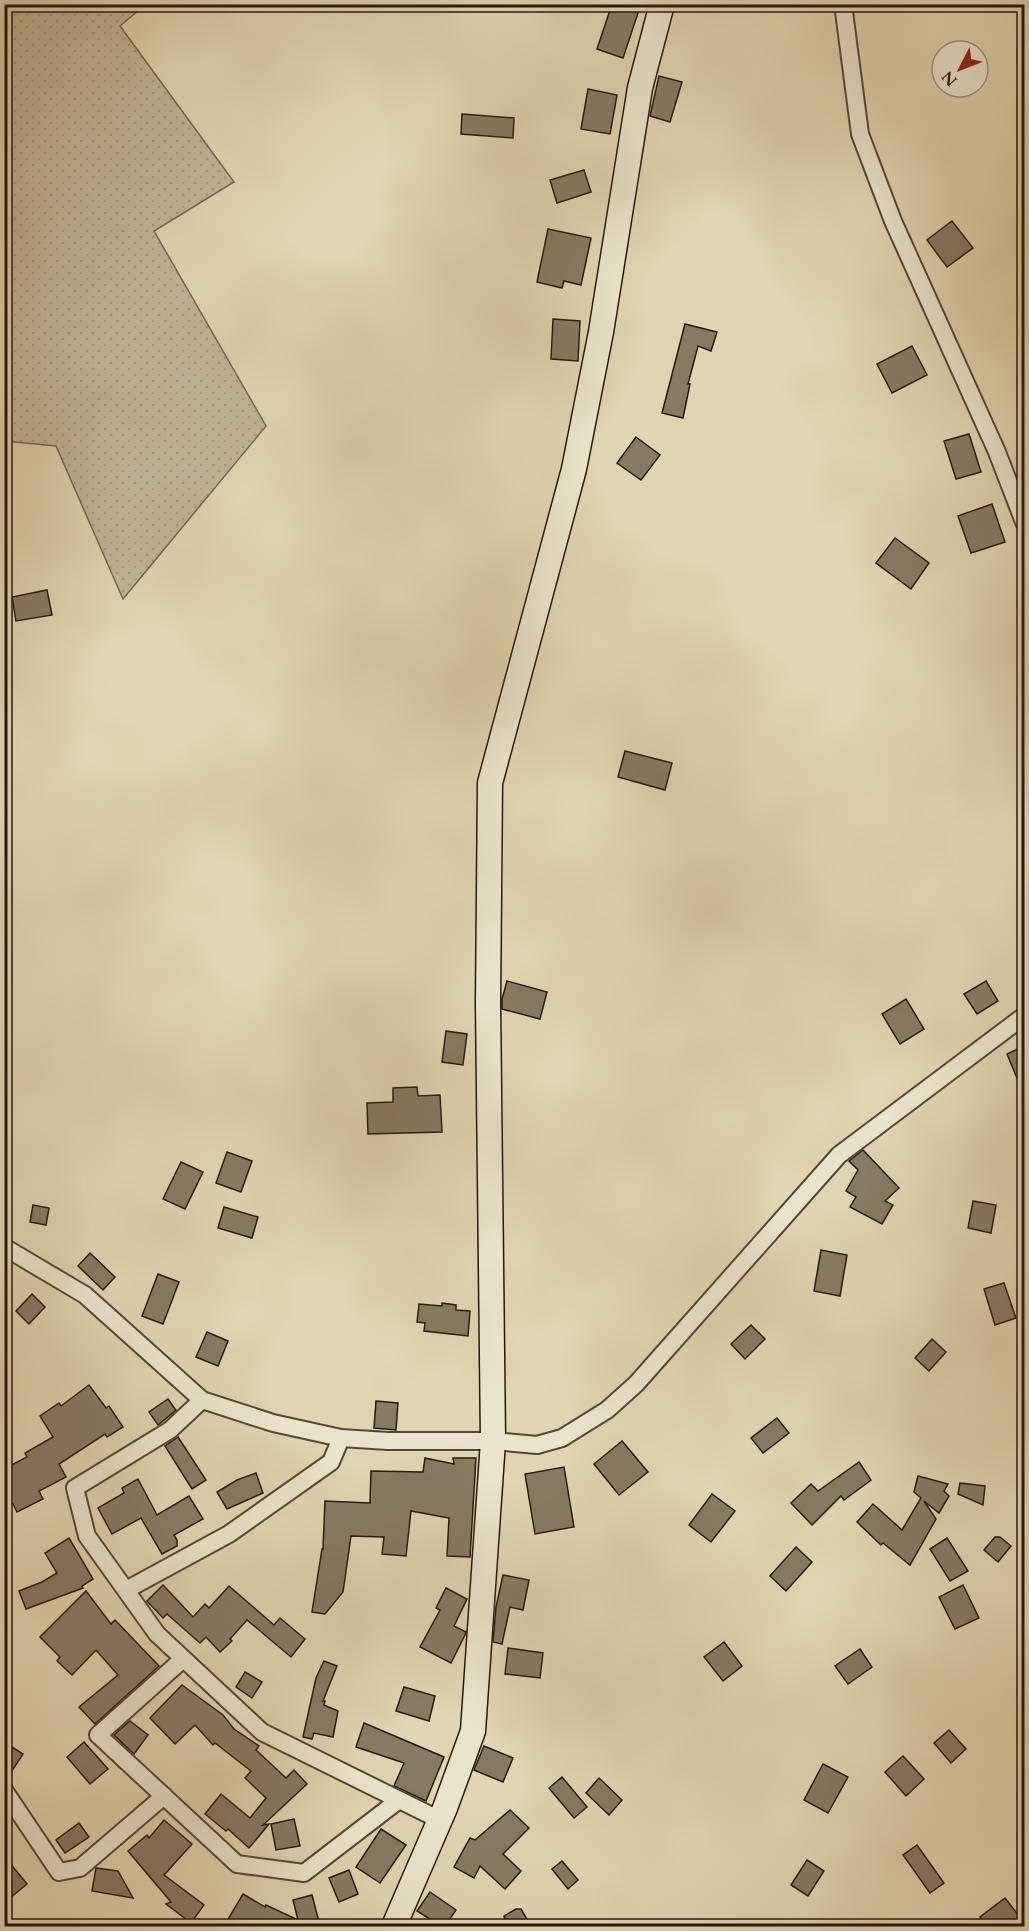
<svg xmlns="http://www.w3.org/2000/svg" width="1029" height="1931" viewBox="0 0 1029 1931" font-family="Cardo,serif">
<style>
.grass{fill:url(#grass-dots);stroke:#746652;stroke-width:1.5}
.building{fill:#877a63;stroke:#27180f;stroke-width:1.5}
.lines{fill:none;stroke-linecap:round;stroke-linejoin:round}
.street-casing{stroke:#554737;stroke-width:20}
.secondary-casing{stroke:#27180f;stroke-width:27}
.street{stroke:#ebe4cc;stroke-width:16}
.secondary{stroke:#ebe4cc;stroke-width:24}
</style>
<defs>
<pattern id="grass-dots" width="8" height="8" patternUnits="userSpaceOnUse" patternTransform="scale(1.5)"><rect width="8" height="8" fill="#c1b595"/><path d="M2 2h.1M6 6h.1" fill="none" stroke="#a69b7f" stroke-width="1.8" stroke-linecap="round"/></pattern>
</defs>
<rect width="100%" height="100%" fill="#e0d5b0"/>
<filter id="stains"><feTurbulence type="fractalNoise" baseFrequency=".00333" numOctaves="4"/><feColorMatrix values="0 0 0 0 .2 0 0 0 0 .09 0 0 0 0 .02 0 0 0 .5 -.17"/></filter>
<radialGradient id="worn" r=".72"><stop offset=".6" stop-color="#630" stop-opacity="0"/><stop offset="1" stop-color="#630" stop-opacity=".3"/></radialGradient>
<polygon class="grass" points="5,4 145,5 120,26 234,182 154,231 266,426 123,599 56,446 5,441"/>
<g class="building">
<polygon points="612,4 641,4 623,58 597,49"/>
<polygon points="659,76 682,82 670,122 650,116"/>
<polygon points="588,89 617,95 610,134 581,129"/>
<polygon points="462,114 514,118 513,138 461,134"/>
<polygon points="584,170 591,192 557,203 550,180"/>
<polygon points="952,221 973,248 947,267 927,240"/>
<polygon points="548,229 591,238 581,285 564,281 562,288 537,282"/>
<polygon points="553,319 580,321 578,361 551,359"/>
<polygon points="685,324 717,332 711,351 698,346 688,384 690,384 683,418 662,413"/>
<polygon points="912,346 927,375 892,393 877,364"/>
<polygon points="969,434 981,472 956,479 944,441"/>
<polygon points="636,437 660,455 641,480 617,463"/>
<polygon points="992,504 1005,542 971,553 958,516"/>
<polygon points="895,538 929,563 911,589 876,563"/>
<polygon points="47,590 52,615 16,621 12,597"/>
<polygon points="625,751 672,763 665,790 618,777"/>
<polygon points="507,981 547,992 540,1019 502,1009 502,999"/>
<polygon points="986,981 998,1001 977,1014 964,994"/>
<polygon points="906,999 924,1029 900,1044 882,1014"/>
<polygon points="446,1031 467,1034 463,1065 442,1062"/>
<polygon points="1024,1046 1024,1095 1007,1054"/>
<polygon points="417,1087 418,1096 440,1095 442,1132 368,1134 367,1103 393,1102 393,1088"/>
<polygon points="863,1150 899,1188 885,1201 893,1205 882,1224 850,1207 856,1197 846,1191 858,1170 849,1161"/>
<polygon points="227,1152 252,1161 241,1192 216,1183"/>
<polygon points="181,1162 203,1172 185,1209 163,1199"/>
<polygon points="973,1201 996,1205 991,1233 968,1228"/>
<polygon points="33,1205 49,1208 46,1225 30,1222"/>
<polygon points="224,1207 258,1217 252,1238 218,1228"/>
<polygon points="821,1250 847,1255 840,1296 814,1291"/>
<polygon points="90,1253 115,1277 103,1290 78,1266"/>
<polygon points="158,1274 179,1282 163,1324 142,1316"/>
<polygon points="1004,1283 1016,1318 995,1325 984,1289"/>
<polygon points="32,1294 45,1307 29,1324 16,1311"/>
<polygon points="442,1303 456,1305 456,1310 470,1311 468,1336 424,1331 425,1323 417,1322 419,1304 442,1306"/>
<polygon points="751,1325 765,1339 745,1359 731,1344"/>
<polygon points="207,1332 228,1341 218,1366 196,1357"/>
<polygon points="932,1339 946,1352 929,1371 915,1358"/>
<polygon points="89,1385 106,1408 109,1406 123,1427 107,1437 105,1434 59,1464 66,1477 39,1491 43,1499 17,1512 13,1504 4,1509 4,1469 27,1457 25,1453 53,1437 40,1416 59,1403 61,1406"/>
<polygon points="168,1399 176,1410 158,1425 149,1412"/>
<polygon points="376,1401 398,1403 396,1430 374,1428"/>
<polygon points="777,1418 789,1433 763,1453 751,1438"/>
<polygon points="178,1437 206,1480 192,1489 165,1446"/>
<polygon points="622,1441 648,1472 619,1495 594,1464"/>
<polygon points="425,1458 454,1464 453,1458 476,1458 470,1557 447,1556 449,1518 411,1511 406,1556 382,1554 384,1537 351,1536 343,1592 325,1614 312,1612 322,1549 323,1549 325,1501 370,1503 371,1471 423,1472"/>
<polygon points="859,1462 871,1480 844,1500 841,1496 812,1525 791,1503 811,1484 818,1491"/>
<polygon points="564,1467 574,1527 535,1534 525,1474"/>
<polygon points="256,1473 263,1493 227,1509 217,1492 237,1480"/>
<polygon points="918,1476 948,1484 944,1491 949,1496 939,1513 924,1501 936,1519 910,1565 883,1543 881,1545 857,1522 873,1504 902,1530 921,1498 914,1492"/>
<polygon points="138,1479 157,1515 189,1496 203,1519 174,1535 177,1540 177,1546 162,1554 141,1518 112,1534 98,1508 124,1493 122,1488"/>
<polygon points="960,1483 985,1486 983,1505 958,1494"/>
<polygon points="712,1494 735,1511 711,1542 689,1525"/>
<polygon points="995,1537 1000,1537 1011,1546 998,1562 984,1550"/>
<polygon points="69,1538 93,1579 82,1586 83,1588 26,1609 19,1591 42,1582 57,1573 45,1553"/>
<polygon points="947,1538 968,1571 950,1581 930,1549"/>
<polygon points="796,1547 812,1562 786,1591 770,1576"/>
<polygon points="503,1575 529,1580 523,1610 510,1607 502,1644 493,1642 496,1607"/>
<polygon points="163,1585 193,1617 205,1604 209,1608 229,1586 274,1625 280,1618 305,1639 291,1657 247,1620 230,1639 232,1641 220,1652 206,1637 200,1643 167,1614 163,1618 147,1601"/>
<polygon points="963,1585 979,1618 955,1629 939,1597"/>
<polygon points="446,1588 467,1599 454,1626 466,1632 465,1635 451,1663 420,1647 440,1610 436,1608"/>
<polygon points="86,1591 111,1624 115,1620 159,1666 95,1724 79,1707 118,1675 96,1650 72,1675 57,1661 60,1657 40,1637"/>
<polygon points="724,1642 742,1666 723,1681 704,1657"/>
<polygon points="508,1648 543,1653 540,1678 505,1674"/>
<polygon points="860,1649 872,1667 848,1684 835,1666"/>
<polygon points="324,1661 337,1666 323,1701 325,1701 324,1705 338,1711 333,1737 314,1733 312,1739 303,1737 316,1678"/>
<polygon points="245,1672 262,1682 252,1698 236,1687"/>
<polygon points="182,1685 223,1715 234,1729 259,1746 256,1750 286,1778 294,1770 307,1784 263,1825 269,1824 249,1848 228,1829 226,1831 205,1814 221,1794 250,1818 266,1798 245,1778 251,1771 215,1743 213,1745 195,1725 175,1744 150,1718"/>
<polygon points="404,1687 435,1696 429,1721 396,1711"/>
<polygon points="130,1721 148,1735 134,1754 114,1735"/>
<polygon points="364,1723 444,1757 426,1801 394,1786 404,1763 356,1747"/>
<polygon points="949,1730 966,1749 951,1763 934,1743"/>
<polygon points="4,1742 23,1754 6,1780 4,1780"/>
<polygon points="84,1742 108,1769 90,1784 67,1757"/>
<polygon points="484,1746 513,1758 503,1782 474,1770"/>
<polygon points="903,1756 924,1779 906,1796 885,1772"/>
<polygon points="823,1764 848,1777 828,1813 804,1800"/>
<polygon points="562,1777 587,1807 574,1818 549,1788"/>
<polygon points="599,1778 622,1800 609,1815 586,1793"/>
<polygon points="510,1810 529,1828 503,1854 521,1871 505,1889 480,1866 474,1878 454,1867 470,1838 475,1840"/>
<polygon points="294,1819 300,1846 276,1850 271,1824"/>
<polygon points="164,1820 192,1844 164,1875 204,1905 191,1923 166,1904 171,1902 128,1851 147,1835 149,1838"/>
<polygon points="79,1823 89,1837 65,1853 56,1840"/>
<polygon points="381,1829 406,1845 380,1883 356,1867"/>
<polygon points="917,1845 944,1883 930,1893 903,1855"/>
<polygon points="4,1856 27,1884 4,1903"/>
<polygon points="807,1860 824,1871 808,1896 791,1885"/>
<polygon points="562,1861 578,1880 568,1889 552,1869"/>
<polygon points="96,1868 118,1871 133,1898 92,1891"/>
<polygon points="349,1870 358,1894 339,1902 329,1878"/>
<polygon points="430,1892 456,1910 445,1926 441,1926 417,1911"/>
<polygon points="243,1894 265,1907 266,1905 298,1920 293,1900 312,1895 319,1922 308,1925 313,1926 224,1926"/>
<polygon points="1005,1898 1023,1921 1015,1926 987,1926 980,1917"/>
<polygon points="516,1909 521,1909 531,1926 507,1926 504,1916"/>
</g>
<g class="lines">
<g class="street-casing">
<g id="street">
<polyline points="843,4 860,134 893,221 997,452 1024,522"/>
<polyline points="4,1247 85,1295 202,1400 273,1423 341,1438 388,1441 493,1441 537,1445 562,1438 607,1410 636,1384 839,1155 1024,1016"/>
<polyline points="202,1400 170,1430 75,1488 87,1536 157,1634 262,1732 440,1820"/>
<polyline points="126,1590 229,1534 331,1462 341,1438"/>
<polyline points="183,1659 98,1735 237,1864 304,1873 399,1800"/>
<polyline points="4,1790 59,1872 80,1868 164,1796"/>
</g>
</g>
<g class="secondary-casing">
<polyline id="secondary" points="394,1926 445,1808 473,1731 493,1441 488,1003 490,783 574,469 601,332 640,88 662,4"/>
</g>
<use href="#street" class="street"/>
<use href="#secondary" class="secondary"/>
</g>
<rect width="1029" height="1931" fill="none" stroke="#e0d5b0" stroke-width="24"/>
<rect x="6" y="6" width="1017" height="1919" fill="none" stroke="#27180f" stroke-width="3"/>
<rect x="12" y="12" width="1005" height="1907" fill="none" stroke="#27180f" stroke-width="1.5"/>
<g transform="translate(960 69) rotate(228)"><circle r="28" fill="#ebe4cc" stroke="#9d9280" stroke-width="1.5"/>
<path d="M0-4.5L10 22L0 15L-10 22Z" fill="#8f2418"/>
<text y="-9" font-size="16" font-weight="bold" text-anchor="middle" fill="#27180f">N</text>
</g>
<rect width="100%" height="100%" filter="url(#stains)"/>
<rect width="100%" height="100%" fill="url(#worn)"/>
</svg>
